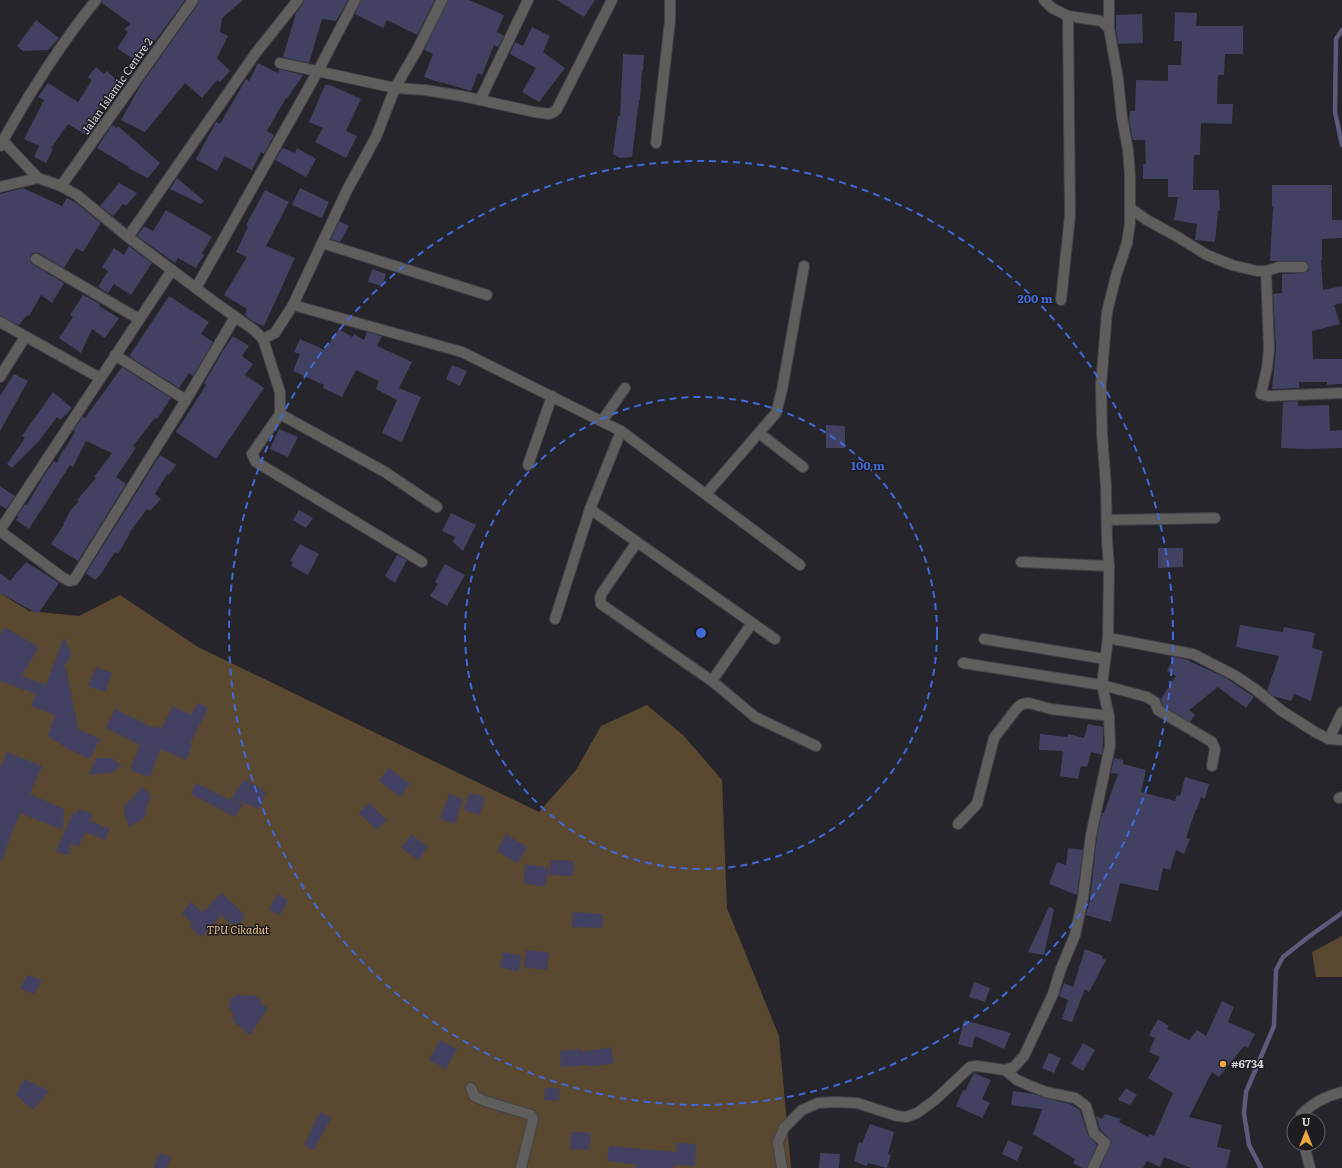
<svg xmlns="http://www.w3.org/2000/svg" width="1342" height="1168" viewBox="0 0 1342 1168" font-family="Literata,serif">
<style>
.green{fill:#5b4831}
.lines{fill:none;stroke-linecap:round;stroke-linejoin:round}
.stream{stroke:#5c5a7d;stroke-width:4.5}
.building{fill:#434162}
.minor-casing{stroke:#414147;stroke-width:12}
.minor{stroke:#605e5c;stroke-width:10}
.ring{fill:none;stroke:#4269d8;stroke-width:2;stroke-dasharray:7 5}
.poi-dot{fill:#efa73e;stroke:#1c1c21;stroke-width:1.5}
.labels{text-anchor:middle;stroke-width:3;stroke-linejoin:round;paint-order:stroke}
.street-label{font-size:11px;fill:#d6d6da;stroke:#1c1c21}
.park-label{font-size:11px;font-style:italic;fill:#eabf89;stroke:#1c1c21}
.poi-label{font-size:11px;font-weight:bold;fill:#d6d6da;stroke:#1c1c21;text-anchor:start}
.centre{fill:#4269d8;stroke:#1c1c21;stroke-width:2}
.ring-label{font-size:12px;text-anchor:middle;font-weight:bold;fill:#4269d8;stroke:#1c1c21;stroke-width:3;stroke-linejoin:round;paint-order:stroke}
</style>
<rect width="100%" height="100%" fill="#25252b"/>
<g class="green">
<polygon points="0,593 29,611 79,616 120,595 198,647 539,812 576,770 601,726 647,705 684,736 722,780 727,908 779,1036 791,1168 0,1168"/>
<polygon points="1342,936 1342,977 1316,977 1312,952"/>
</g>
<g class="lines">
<g class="stream">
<polyline points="1342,30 1336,39 1335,112 1342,145"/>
<polyline points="1261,1168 1249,1145 1244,1113 1246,1092 1274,1026 1276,970 1283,957 1311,935 1342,913"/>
</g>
</g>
<g class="building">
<polygon points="102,0 185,0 139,63 117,48 128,32 124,29 131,24 102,3"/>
<polygon points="199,0 243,0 222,18 220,32 228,36 217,58 230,71 220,82 217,80 202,98 185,83 145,132 121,120 140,86 198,4"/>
<polygon points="304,0 348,0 336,21 322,19 309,63 283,57 296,13 303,4"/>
<polygon points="361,0 435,0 417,35 387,20 383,28 355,14"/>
<polygon points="448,0 469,0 504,15 497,32 504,36 498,47 494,45 482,75 478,73 471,91 441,82 441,83 424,77 433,54 424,50"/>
<polygon points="557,0 595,0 584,17"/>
<polygon points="1175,12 1197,13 1196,26 1243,26 1243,54 1225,54 1224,75 1218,75 1217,104 1233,104 1232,124 1201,123 1200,155 1194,155 1193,190 1219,190 1220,211 1218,211 1215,242 1195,240 1197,224 1174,220 1178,197 1168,197 1168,179 1143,179 1143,164 1146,164 1145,140 1133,140 1129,122 1130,111 1135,111 1136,80 1168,81 1168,65 1181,65 1182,41 1174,41"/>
<polygon points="1142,14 1143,43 1118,44 1116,29 1116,15"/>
<polygon points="36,20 59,38 48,50 23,51 17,46"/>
<polygon points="532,27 550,36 543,52 565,68 539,102 522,92 536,68 510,54 515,42 523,46"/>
<polygon points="623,54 644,55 643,70 642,70 640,100 639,100 632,157 620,158 613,154 618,116 620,116"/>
<polygon points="258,63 278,73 279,69 303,75 287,99 286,98 267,131 274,135 264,154 261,152 252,170 225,156 217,171 196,159 216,122 220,124 246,79 249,81"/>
<polygon points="96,67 104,74 107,71 121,84 94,114 101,118 88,136 68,124 51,148 53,149 46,163 34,157 39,146 24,139 44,100 38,97 48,83 78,102 92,80 88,77"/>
<polygon points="325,85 330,85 361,99 346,131 357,136 346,158 315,142 323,128 309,122"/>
<polygon points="112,125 117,128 118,126 160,163 148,178 128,168 129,167 97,148"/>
<polygon points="285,144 283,148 295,153 297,148 316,159 306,177 275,160"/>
<polygon points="177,178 204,201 201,204 170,189"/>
<polygon points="119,183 137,193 126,206 123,204 113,216 100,206"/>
<polygon points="1272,185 1332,185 1332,220 1342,220 1342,238 1322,239 1322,260 1321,260 1323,290 1342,286 1342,303 1334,305 1340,324 1312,331 1313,359 1342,359 1342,384 1327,385 1327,382 1299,382 1299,388 1272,389 1276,349 1273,294 1282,293 1282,274 1303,273 1308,271 1309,267 1308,263 1303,261 1270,261 1273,207 1272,207"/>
<polygon points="23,188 62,206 67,198 76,203 101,223 83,252 76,248 64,268 39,253 33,253 31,255 30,259 32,264 64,283 52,303 41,295 29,316 27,315 19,325 0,316 0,194"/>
<polygon points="300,188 329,202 322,218 292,205"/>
<polygon points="265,190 289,202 266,246 295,258 264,326 254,322 245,315 247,309 224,295 247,257 236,252 248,227 246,225"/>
<polygon points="166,210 212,237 202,253 204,255 196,268 178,258 175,263 137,236 144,226 153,231"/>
<polygon points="339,221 349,226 340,242 331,239"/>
<polygon points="129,246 152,263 131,295 114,284 108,293 98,287 108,271 102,267 114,248 124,255"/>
<polygon points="372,269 386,274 382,286 368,282"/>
<polygon points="83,295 100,304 99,306 119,318 105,338 92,329 81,353 59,338 73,317 70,315"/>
<polygon points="169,296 209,322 201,334 213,342 193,376 189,373 179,388 130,357 130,355"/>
<polygon points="339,329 352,337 354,334 364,340 367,332 382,336 377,346 412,362 399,388 421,397 402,442 382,433 397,400 376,389 379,381 356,370 342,397 323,388 324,385 293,371 300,354 294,352 300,339 325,350"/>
<polygon points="233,336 249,346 242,356 253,364 245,375 264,388 216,459 176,432 206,385 204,383 224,349"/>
<polygon points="452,365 467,371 460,386 446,379"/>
<polygon points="122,367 171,398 157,419 155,418 133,446 136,448 116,477 126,484 78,561 51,544 64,524 63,524 71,510 79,501 77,500 96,478 94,477 112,453 86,441 73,467 70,465 29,529 16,520 18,517 17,516 25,504 27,505 43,477 54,461 57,463 63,450 64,450 75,432 73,431 83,416 85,418"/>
<polygon points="14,374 28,381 0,431 0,396"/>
<polygon points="53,392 72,408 60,420 57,417 39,441 12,468 7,464 25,438 22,436"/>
<polygon points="1298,401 1298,406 1329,405 1330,431 1342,430 1342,448 1310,449 1281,448 1283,402"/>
<polygon points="826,425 845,426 845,448 826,448"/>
<polygon points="279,429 298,437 288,457 270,449"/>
<polygon points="160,455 176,465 169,475 167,474 155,494 161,499 150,511 147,509 129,533 130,533 118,554 115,552 101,574 95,580 86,573"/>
<polygon points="0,486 15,496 6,509 0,505"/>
<polygon points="299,510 313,518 306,528 293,520"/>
<polygon points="451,513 476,525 463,551 453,542 455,537 442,531"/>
<polygon points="300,544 319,554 308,575 291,566 293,562 290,561"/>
<polygon points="1158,548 1183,548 1183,567 1158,568"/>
<polygon points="397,555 407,560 395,583 385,576"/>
<polygon points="26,562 59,583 38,614 0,593 0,573 10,581"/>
<polygon points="445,564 465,575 447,606 430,596 438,584 435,582"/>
<polygon points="1240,625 1283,632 1284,627 1315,633 1312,648 1323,651 1311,701 1294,694 1291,701 1273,696 1267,691 1279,656 1236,647"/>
<polygon points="4,627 39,647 22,676 46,685 64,637 71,653 69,660 64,665 67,673 78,729 100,739 90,759 68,749 48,736 55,715 31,706 36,694 0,681 0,635"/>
<polygon points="1174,657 1187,660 1226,678 1254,697 1246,708 1218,687 1189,710 1195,715 1190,722 1163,706 1161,699 1176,676 1167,671"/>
<polygon points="96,667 112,673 105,692 88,686"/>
<polygon points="198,703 208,708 190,744 192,745 186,760 160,749 150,777 130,770 140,745 106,728 115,709 154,728 155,726 161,729 173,706 191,715"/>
<polygon points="1088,724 1103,727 1103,745 1102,755 1091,752 1087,767 1081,766 1078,779 1060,776 1063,751 1039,750 1040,734 1068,737 1068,734 1084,738"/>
<polygon points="7,752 42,766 30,794 64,809 63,830 20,813 16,824 15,824 2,860 0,860 0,768"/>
<polygon points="96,758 112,758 121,765 113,772 89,775"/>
<polygon points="1114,758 1123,760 1123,764 1146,770 1141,792 1175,801 1177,795 1180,796 1185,777 1209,784 1205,799 1201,797 1197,809 1196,809 1186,838 1190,839 1184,854 1176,850 1170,870 1163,868 1158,891 1120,883 1111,922 1086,915 1090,900 1097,836 1102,813 1104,813 1118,774 1111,773"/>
<polygon points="389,768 410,784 400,797 379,781"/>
<polygon points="244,779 266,792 260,809 234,799 243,804 235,817 191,794 196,783 230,800 231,798 232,798"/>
<polygon points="143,787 150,795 150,798 147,805 146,815 143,819 129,827 124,813 124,807 126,803 134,798 135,794"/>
<polygon points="469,793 485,797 480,815 464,810"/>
<polygon points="449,794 463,799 455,824 440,819"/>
<polygon points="369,803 387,820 377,830 359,813"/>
<polygon points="78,809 93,814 90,821 110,829 105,840 85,832 79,846 71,843 69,855 56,852 73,812 76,814"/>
<polygon points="506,834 527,847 517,863 497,851"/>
<polygon points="412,835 428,847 418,860 401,848"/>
<polygon points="1068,848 1083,850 1077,895 1049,884 1057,862 1066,865"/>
<polygon points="551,860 574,861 573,876 549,875"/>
<polygon points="526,864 549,868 545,887 523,883"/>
<polygon points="221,893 240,910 243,914 243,919 240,923 236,924 231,924 221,915 202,937 189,927 192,923 182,914 191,902 202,912 204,909 205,910"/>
<polygon points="277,894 288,900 280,915 269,910"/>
<polygon points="1049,907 1054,909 1044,955 1028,952"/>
<polygon points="573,912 603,914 602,928 572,927"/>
<polygon points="1085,949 1103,956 1102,958 1106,960 1089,992 1085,989 1072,1022 1062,1019 1068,1000 1059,996 1064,983 1073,987"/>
<polygon points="526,950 549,953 547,970 524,967"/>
<polygon points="503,952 522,956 518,972 500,967"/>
<polygon points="27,975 42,980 34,994 20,989"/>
<polygon points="974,982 990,988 985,1002 969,997"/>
<polygon points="240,994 245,996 252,995 256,996 259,999 262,1004 268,1008 250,1035 235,1023 233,1019 233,1014 230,1009 229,1005 232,997"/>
<polygon points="1222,1001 1234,1007 1228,1022 1255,1034 1248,1048 1244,1046 1219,1077 1212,1072 1189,1117 1222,1125 1217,1147 1231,1150 1226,1168 1191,1168 1164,1157 1160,1167 1147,1161 1143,1168 1100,1168 1111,1142 1109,1138 1100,1129 1096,1116 1102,1119 1105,1114 1121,1119 1119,1122 1148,1137 1149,1134 1154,1136 1173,1093 1148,1078 1160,1057 1149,1052 1155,1038 1149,1035 1158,1019 1169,1026 1167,1029 1189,1040 1197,1030 1206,1036"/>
<polygon points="964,1020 1011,1033 1004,1049 975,1036 972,1048 958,1044"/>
<polygon points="440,1040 457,1049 446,1069 429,1060"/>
<polygon points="1083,1043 1095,1050 1083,1071 1071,1064"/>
<polygon points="611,1047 614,1063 590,1067 590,1065 561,1067 560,1051 581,1049 581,1052"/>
<polygon points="1049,1053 1061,1058 1054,1073 1042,1068"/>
<polygon points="974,1073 991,1080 982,1099 990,1103 982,1118 956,1106 963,1090 965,1091"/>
<polygon points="24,1079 49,1091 33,1110 16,1095"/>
<polygon points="545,1088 559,1088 559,1101 544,1100"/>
<polygon points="1126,1088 1137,1095 1130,1105 1118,1100"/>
<polygon points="1013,1091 1034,1094 1045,1098 1070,1104 1080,1110 1088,1135 1097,1145 1087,1168 1082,1168 1073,1163 1075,1159 1033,1134 1042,1109 1011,1105"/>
<polygon points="320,1112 331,1118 314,1150 304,1145"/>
<polygon points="870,1124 894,1132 888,1154 891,1155 887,1168 868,1163 866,1166 854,1161 859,1142 862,1143"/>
<polygon points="571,1132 591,1133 589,1150 570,1149"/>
<polygon points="1008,1140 1023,1147 1017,1161 1002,1154"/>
<polygon points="677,1143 696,1144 695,1166 674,1165 674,1168 636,1168 636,1165 607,1161 609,1146 677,1152"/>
<polygon points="159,1153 171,1157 167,1168 154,1168"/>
<polygon points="820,1153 840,1154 839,1168 819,1168"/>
</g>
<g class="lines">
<g class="minor-casing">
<g id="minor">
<polyline points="1109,0 1109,28"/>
<polyline points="280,63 395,88 425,90 462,96 534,112 549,114 554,112 557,109 612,0"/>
<polyline points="480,100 528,0"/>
<polyline points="3,141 38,178"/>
<polyline points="656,143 670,21 670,0"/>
<path d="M0,146C28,95 60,45 96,0"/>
<polyline points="61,186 193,0"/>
<polyline points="0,187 38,178 61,186 77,195 128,237 213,301 254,330 263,339 275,333 293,305 347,190 376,137 395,88 417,50 442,0"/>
<polyline points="1130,208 1147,220 1176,236 1207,255 1232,265 1257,271 1266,271 1279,267 1303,267"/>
<polyline points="128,237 255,54 298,0"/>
<polyline points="322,243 487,295"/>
<polyline points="36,259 139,319"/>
<polyline points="1266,271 1269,349 1267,368 1261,394 1268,396 1342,393"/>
<polyline points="196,288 318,71 355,0"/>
<polyline points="1061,300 1070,216 1068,16"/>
<polyline points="293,305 462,352 621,431 800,565"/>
<polyline points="0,322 100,378"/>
<polyline points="263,339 280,392 280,414 252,454 256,462 422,562"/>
<polyline points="115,355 186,400"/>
<polyline points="0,377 25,337"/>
<polyline points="280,414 385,472 437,507"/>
<polyline points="602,421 625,388"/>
<polyline points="759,433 803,467"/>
<polyline points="528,465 552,396"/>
<polyline points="706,494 776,413 782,390 804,266"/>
<polyline points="590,509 775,639"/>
<polyline points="1107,520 1215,518"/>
<polyline points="0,530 172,270"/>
<polyline points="0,531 62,577 69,581 74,580 186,400 235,317"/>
<polyline points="637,542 602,593 600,598 601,604 712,681 752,623"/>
<polyline points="1021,562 1109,566"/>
<polyline points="555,619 590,509 621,431"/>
<polyline points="1108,638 1193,654 1234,675 1255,689 1282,711 1315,732 1329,739 1342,740"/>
<polyline points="984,639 1105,659"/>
<polyline points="963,663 1102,685 1147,697 1155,702 1158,710 1212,742 1215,749 1212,766"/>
<polyline points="712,681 755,717 816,746"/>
<polyline points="1329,739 1342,712"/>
<polyline points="1339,798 1342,797"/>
<polyline points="958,824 977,804 994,738 1017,708 1022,704 1029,703 1051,709 1109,716"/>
<polyline points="1005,1070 1017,1080 1026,1084 1046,1092 1075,1098 1086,1106 1094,1133 1105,1143 1093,1168"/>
<polyline points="471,1088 474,1096 485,1101 531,1115 533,1119 521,1168"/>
<path d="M1302,1120L1301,1115C1312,1103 1326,1096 1342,1092"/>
<polyline points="1304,1144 1310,1168"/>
<polyline points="782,1168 778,1142 784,1128 802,1110 818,1103 835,1102 857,1103 897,1116 906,1117 917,1113 935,1100 970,1067 977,1066 1005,1070 1014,1067 1024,1056 1053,994 1060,971 1075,935 1083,898 1091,835 1110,746 1109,716 1102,685 1108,638 1109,566 1107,541 1106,487 1102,433 1101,385 1107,312 1116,276 1127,243 1130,223 1130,176 1128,150 1122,118 1118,79 1109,28 1101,21 1068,16 1052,8 1044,0"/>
</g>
</g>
<use href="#minor" class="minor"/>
</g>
<g class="ring">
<circle cx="701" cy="633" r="236"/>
<circle cx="701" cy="633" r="472"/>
</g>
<circle class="poi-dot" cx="1223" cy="1064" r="4"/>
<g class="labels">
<g class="street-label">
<text transform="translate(117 86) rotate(-55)" y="4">Jalan Islamic Centre 2</text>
</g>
<g class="park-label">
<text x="238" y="934">TPU Cikadut</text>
</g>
<g class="poi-label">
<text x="1231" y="1068">#6734</text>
</g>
</g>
<circle cx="701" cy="633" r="6" class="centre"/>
<g class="ring-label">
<text x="1035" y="303">200 m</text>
<text x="868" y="470">100 m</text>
</g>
<g transform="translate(1306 1132)"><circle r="19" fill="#1c1c21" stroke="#66666b"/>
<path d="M0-3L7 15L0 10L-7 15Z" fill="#efa73e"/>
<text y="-6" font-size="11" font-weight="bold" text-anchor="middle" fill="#d6d6da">U</text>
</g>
</svg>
